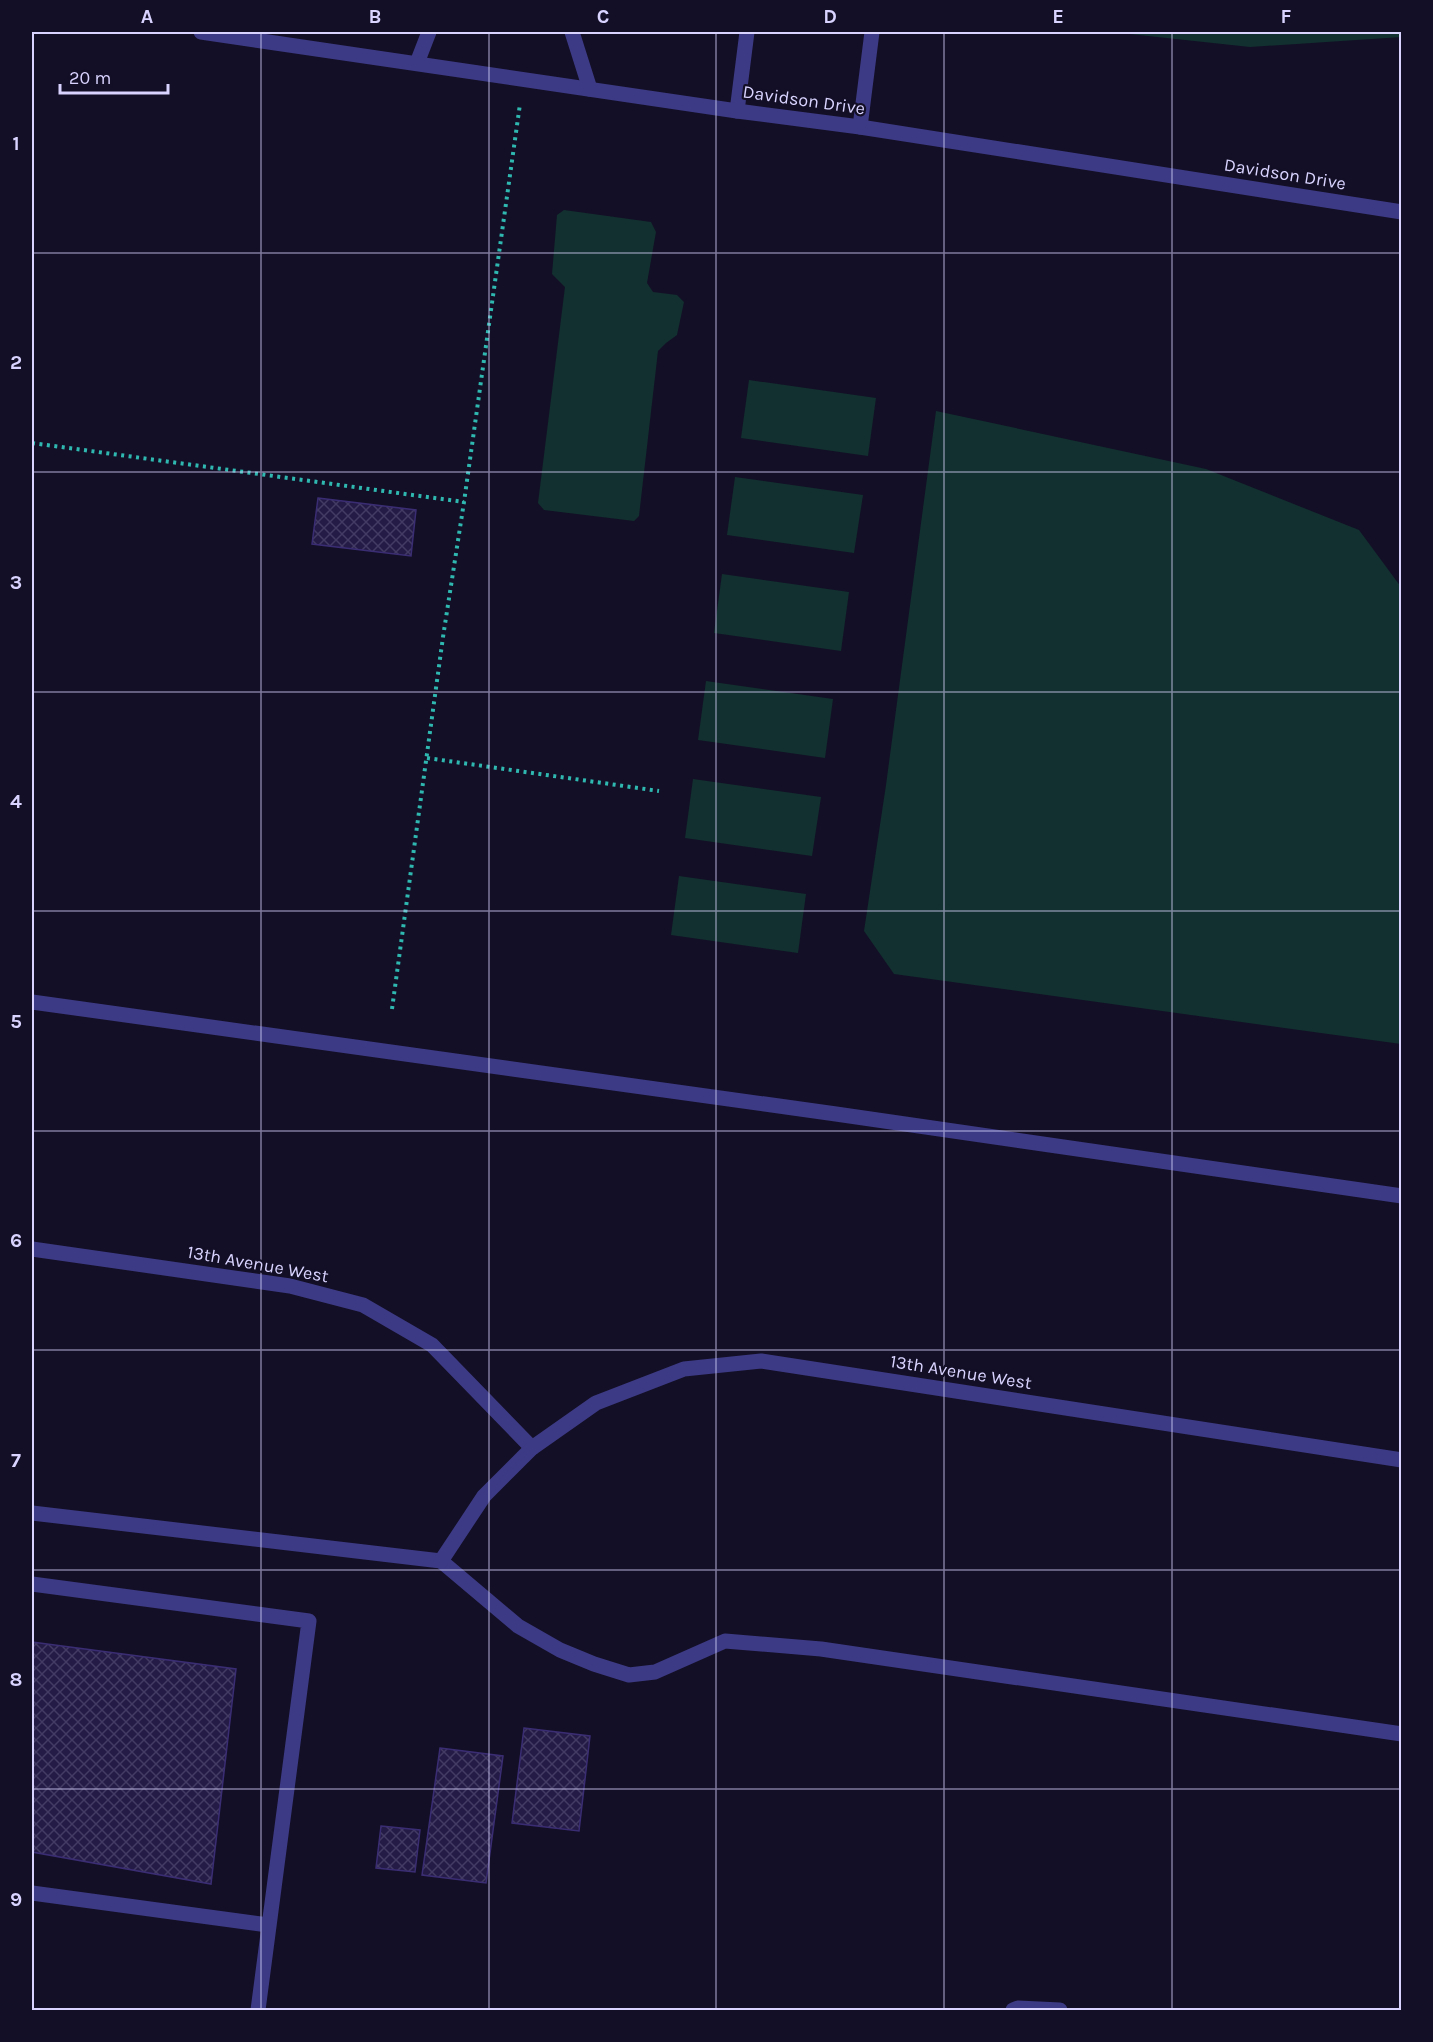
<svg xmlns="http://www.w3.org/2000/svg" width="1433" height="2042" viewBox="0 0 1433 2042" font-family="Karla,sans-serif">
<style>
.park{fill:#12302f}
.building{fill:url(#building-cross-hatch);stroke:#3b2d73;stroke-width:1.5}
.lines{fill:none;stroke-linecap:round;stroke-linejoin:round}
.path{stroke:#2fb8b0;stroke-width:4;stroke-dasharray:3 4.5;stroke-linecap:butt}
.service{stroke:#3d3a85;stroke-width:15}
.minor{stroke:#3d3a85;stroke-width:15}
.grid{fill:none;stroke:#d9d4ff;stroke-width:1.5;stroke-opacity:0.55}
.labels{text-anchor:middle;stroke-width:4.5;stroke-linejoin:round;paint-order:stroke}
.street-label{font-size:18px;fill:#d9d4ff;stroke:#130f26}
.neatline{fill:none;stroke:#d9d4ff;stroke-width:2}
.grid-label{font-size:20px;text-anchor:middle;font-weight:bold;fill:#d9d4ff}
</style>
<defs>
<pattern id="building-cross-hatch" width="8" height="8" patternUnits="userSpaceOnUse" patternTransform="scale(1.5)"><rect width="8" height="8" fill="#241b47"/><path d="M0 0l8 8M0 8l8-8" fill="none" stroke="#433b63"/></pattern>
</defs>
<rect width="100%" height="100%" fill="#130f26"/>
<g class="park">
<polygon points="1111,32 1401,32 1402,37 1250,47"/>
<polygon points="564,210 651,222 656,232 647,283 653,292 677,295 684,302 677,335 666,343 658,351 639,516 634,521 544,510 538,503 565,287 552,274 557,215"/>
<polygon points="749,380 876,398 868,456 741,438"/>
<polygon points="936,411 1206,469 1359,530 1401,587 1401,1044 894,974 864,931 886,785"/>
<polygon points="735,477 863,495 854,553 727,535"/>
<polygon points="722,574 849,592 841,651 714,633"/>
<polygon points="706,681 833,699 825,758 698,740"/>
<polygon points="693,779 821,797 812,856 685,838"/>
<polygon points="679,876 806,894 798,953 671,935"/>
</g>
<g class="building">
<polygon points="318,498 416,510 411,556 312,544"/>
<polygon points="32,1642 236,1669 211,1884 32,1852"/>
<polygon points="524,1728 590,1736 579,1831 512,1823"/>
<polygon points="440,1748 503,1756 486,1883 422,1875"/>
<polygon points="381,1826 420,1830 415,1872 376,1868"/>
</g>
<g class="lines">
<g class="path">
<polyline points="32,443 464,502"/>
<polyline points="427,758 659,791"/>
<polyline points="392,1009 443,637 464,502 520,104"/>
</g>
<g class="service">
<polyline points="572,32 590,89"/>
<polyline points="417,63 429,32"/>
<polyline points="737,111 747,32"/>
<polyline points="860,127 872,32"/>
<polyline points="32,1002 836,1114 1402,1196"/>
<polyline points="32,1513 441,1561 518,1626 560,1650 594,1664 629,1675 655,1672 725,1641 821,1649 1402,1734"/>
<polyline points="32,1584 309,1621 258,2010"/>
<polyline points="32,1893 268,1925"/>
</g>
<g class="minor">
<polyline points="201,32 737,111 860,127 1402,212"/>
<polyline points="32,1249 290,1286 363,1305 432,1345 532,1448"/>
<polyline points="441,1561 484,1496 532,1448 596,1403 684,1369 761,1361 1402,1460"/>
<polyline points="1013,2010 1018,2008 1060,2010"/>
</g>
</g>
<path class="grid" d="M261,32V2010M489,32V2010M716,32V2010M944,32V2010M1172,32V2010M32,253H1402M32,472H1402M32,692H1402M32,911H1402M32,1131H1402M32,1350H1402M32,1570H1402M32,1789H1402"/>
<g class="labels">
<g class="street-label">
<text transform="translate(804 100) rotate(8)" y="6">Davidson Drive</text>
<text transform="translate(1285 174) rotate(9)" y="6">Davidson Drive</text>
<text transform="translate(258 1264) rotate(10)" y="6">13th Avenue West</text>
<text transform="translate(961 1372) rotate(9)" y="6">13th Avenue West</text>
</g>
</g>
<rect width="1433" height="2042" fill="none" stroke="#130f26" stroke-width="66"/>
<path d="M60 84v9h108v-9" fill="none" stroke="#d9d4ff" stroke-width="3"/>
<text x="69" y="84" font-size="18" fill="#d9d4ff" stroke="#130f26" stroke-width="4.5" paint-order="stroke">20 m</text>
<rect x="33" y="33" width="1367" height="1976" class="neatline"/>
<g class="grid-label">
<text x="147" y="23">A</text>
<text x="375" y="23">B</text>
<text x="603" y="23">C</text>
<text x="830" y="23">D</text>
<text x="1058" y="23">E</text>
<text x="1286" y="23">F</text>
<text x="16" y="150">1</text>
<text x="16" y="369">2</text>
<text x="16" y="589">3</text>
<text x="16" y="808">4</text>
<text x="16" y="1028">5</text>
<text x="16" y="1247">6</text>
<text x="16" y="1467">7</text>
<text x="16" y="1686">8</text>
<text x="16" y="1906">9</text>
</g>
</svg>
